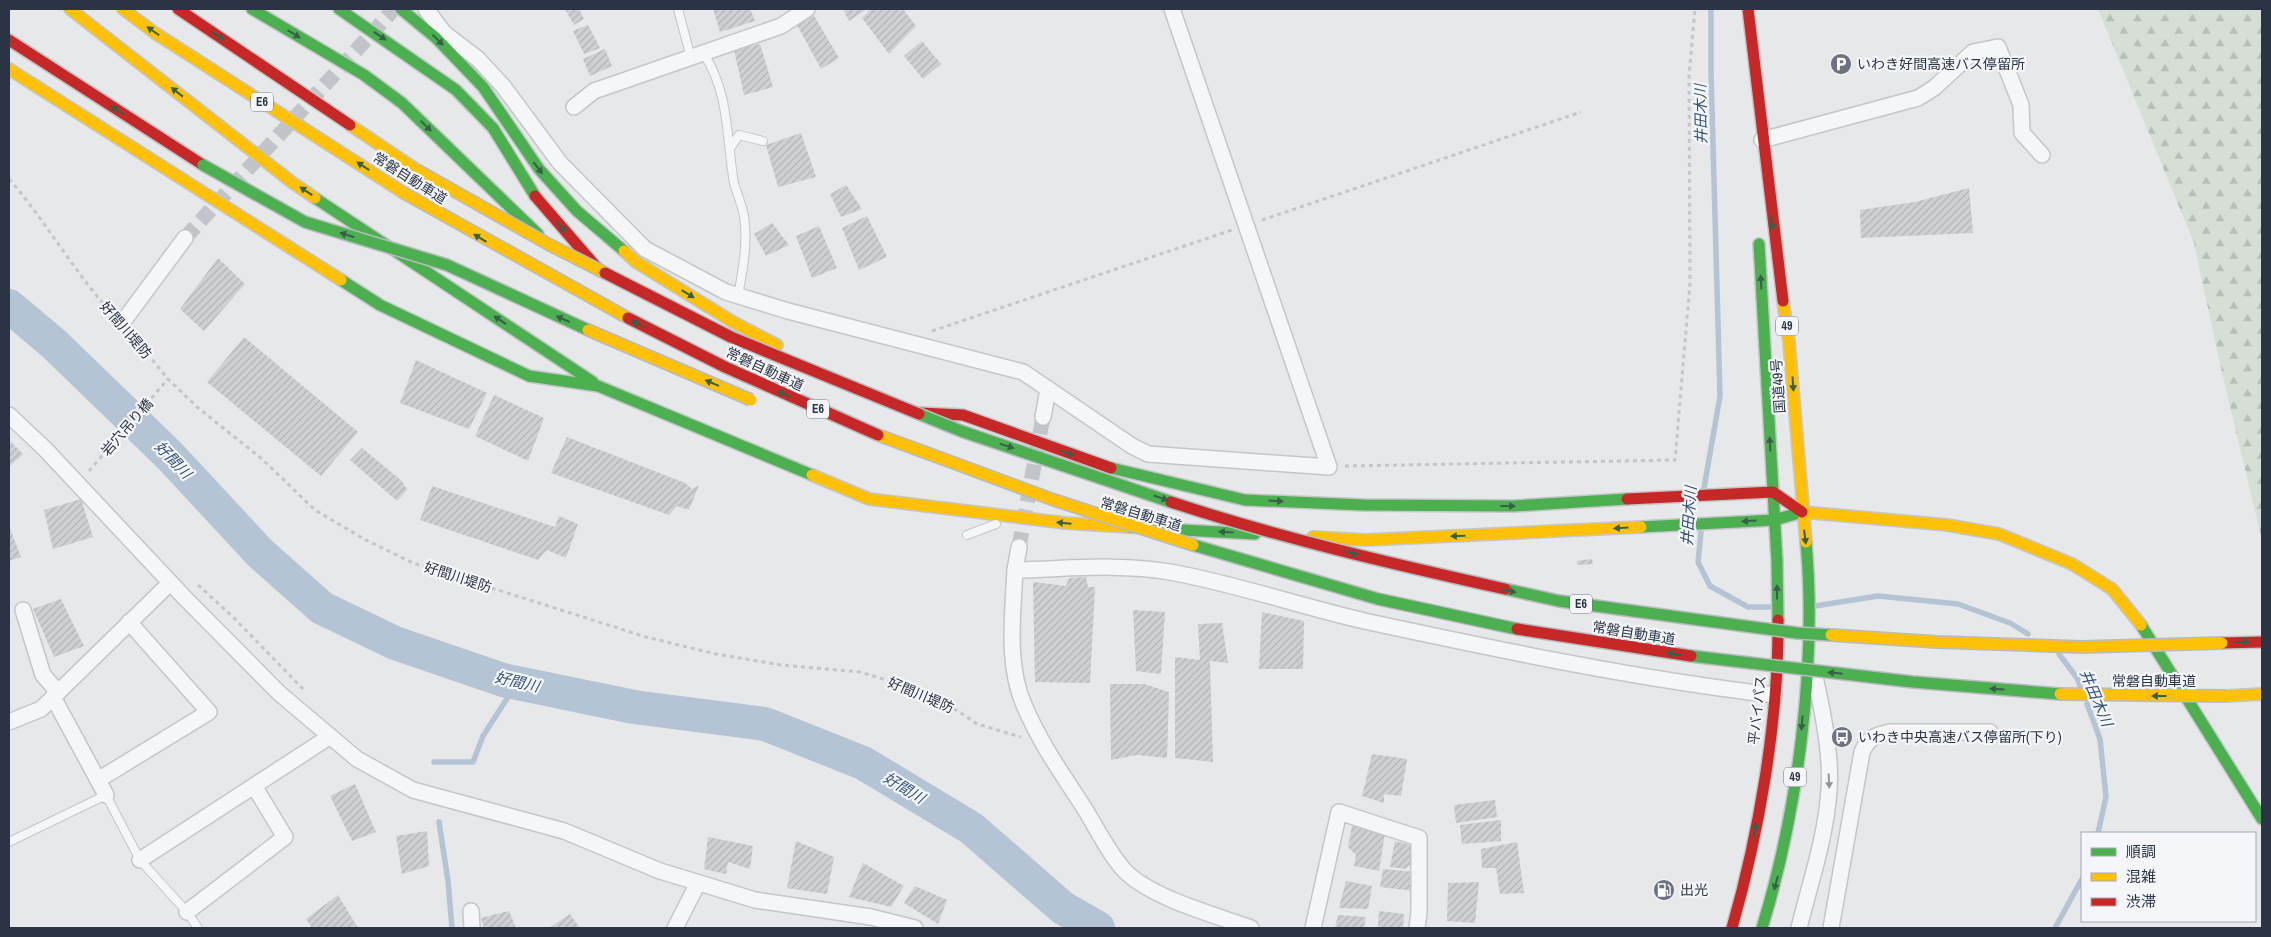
<svg xmlns="http://www.w3.org/2000/svg" width="2271" height="937" viewBox="0 0 2271 937" font-family="'Archivo Narrow','Noto Sans JP',sans-serif">
<style>
.forest{fill:url(#forest-firs)}
.lines{fill:none;stroke-linecap:round;stroke-linejoin:round}
.stream{stroke:#b4c4d5;stroke-width:5.5}
.river{stroke:#b4c4d5;stroke-width:34}
.building{fill:url(#building-hatch)}
.street-tunnel{stroke:#c1c4c9;stroke-width:15;stroke-dasharray:15 8;stroke-linecap:butt}
.lane-casing{stroke:#c4c6c8;stroke-width:10}
.street-casing{stroke:#c4c6c8;stroke-width:18}
.fast-casing{stroke:#c4c6c8;stroke-width:14}
.slow-casing{stroke:#c4c6c8;stroke-width:14}
.jam-casing{stroke:#c4c6c8;stroke-width:14}
.path{stroke:#c5c6ca;stroke-width:3;stroke-dasharray:4 4;stroke-linecap:butt}
.lane{stroke:#f5f6f7;stroke-width:8}
.street{stroke:#f5f6f7;stroke-width:15}
.fast{stroke:#4caf50;stroke-width:11}
.slow{stroke:#ffc107;stroke-width:11}
.jam{stroke:#c62828;stroke-width:11}
.fast-bridge-casing{stroke:#b8bbbf;stroke-width:14;stroke-linecap:butt}
.slow-bridge-casing{stroke:#b8bbbf;stroke-width:14;stroke-linecap:butt}
.jam-bridge-casing{stroke:#b8bbbf;stroke-width:14;stroke-linecap:butt}
.fast-bridge{stroke:#4caf50;stroke-width:11}
.slow-bridge{stroke:#ffc107;stroke-width:11}
.jam-bridge{stroke:#c62828;stroke-width:11}
.oneway{fill:#375f49}
.oneway2{fill:#90959e}
.labels{text-anchor:middle;stroke-width:4.5;stroke-linejoin:round;paint-order:stroke}
.shield{fill:#f4f6f9;stroke:#676e7b;stroke-width:1}
.shield-label{font-size:12px;font-weight:bold;fill:#2b3445}
.poi-label{font-size:14px;fill:#2b3445;stroke:#f4f6f9;text-anchor:start}
.street-label{font-size:14px;fill:#2b3445;stroke:#f4f6f9}
.water-label{font-size:15px;font-style:italic;fill:#34527a;stroke:#f4f6f9}
</style>
<defs>
<pattern id="forest-firs" width="22" height="20" patternUnits="userSpaceOnUse" patternTransform="scale(1.25)"><rect width="22" height="20" fill="#d6ded6"/><path d="M5 1l3.5 6h-7zM16 11l3.5 6h-7z" fill="#b8bfb9"/></pattern>
<pattern id="building-hatch" width="6" height="6" patternUnits="userSpaceOnUse" patternTransform="scale(1.25)"><rect width="6" height="6" fill="#ced0d3"/><path d="M-1 1l2-2M0 6l6-6M5 7l2-2" fill="none" stroke="#b1b3b6"/></pattern>
</defs>
<rect width="100%" height="100%" fill="#e6e8ea"/>
<polygon class="forest" points="2098,9 2262,9 2262,540 2220,364 2194,243"/>
<g class="lines">
<g class="stream">
<polyline points="1704,488 1720,396 1711,72 1711,9"/>
<polyline points="1701,532 1698,562 1710,586 1748,607 1771,607"/>
<polyline points="1815,606 1878,596 1958,604 2010,623 2028,634"/>
<polyline points="2059,654 2077,678 2081,688"/>
<polyline points="2087,704 2100,739 2106,797 2098,833"/>
<polyline points="434,762 473,762 483,736 517,683"/>
<polyline points="439,822 448,881 452,928"/>
<polyline points="2055,928 2082,879"/>
</g>
<polyline class="river" points="9,306 53,343 170,456 260,553 322,608 395,643 503,680 634,707 765,724 863,763 971,828 1063,908 1098,928"/>
</g>
<g class="building">
<polygon points="565,9 579,9 584,19 574,25"/>
<polygon points="713,9 750,9 755,21 720,32"/>
<polygon points="848,9 867,9 849,21 844,11"/>
<polygon points="871,9 903,9 916,26 889,54 862,18"/>
<polygon points="813,14 839,58 821,69 796,23"/>
<polygon points="588,25 600,48 584,54 573,31"/>
<polygon points="922,41 941,64 923,79 904,56"/>
<polygon points="760,44 773,87 744,95 734,50"/>
<polygon points="605,49 612,66 590,76 583,59"/>
<polygon points="801,133 816,177 778,187 766,145"/>
<polygon points="846,185 862,209 841,217 830,194"/>
<polygon points="1969,188 1973,233 1861,238 1860,210 1915,202"/>
<polygon points="867,216 887,257 859,270 842,228"/>
<polygon points="772,223 789,245 766,256 754,234"/>
<polygon points="819,226 837,268 812,278 796,236"/>
<polygon points="218,258 245,284 204,331 180,309"/>
<polygon points="244,337 358,432 321,476 207,382"/>
<polygon points="416,360 487,393 469,429 400,403"/>
<polygon points="494,395 544,418 528,461 475,436"/>
<polygon points="567,437 685,483 692,489 699,485 689,510 677,506 669,515 551,473"/>
<polygon points="9,440 23,454 9,467"/>
<polygon points="362,448 402,481 407,490 397,501 350,460"/>
<polygon points="432,486 555,527 559,516 578,524 566,558 547,550 538,560 420,520"/>
<polygon points="81,499 93,537 53,549 44,510"/>
<polygon points="9,526 21,557 9,561"/>
<polygon points="1592,559 1593,564 1577,565 1577,561"/>
<polygon points="1086,577 1088,587 1095,587 1090,683 1035,682 1033,582 1066,586 1069,578"/>
<polygon points="61,599 84,646 54,657 33,609"/>
<polygon points="1133,610 1165,612 1161,674 1136,671"/>
<polygon points="1262,612 1304,621 1303,669 1259,669"/>
<polygon points="1222,623 1228,663 1210,661 1213,762 1175,758 1175,657 1200,660 1198,624"/>
<polygon points="1110,684 1144,684 1169,692 1167,758 1137,755 1111,760"/>
<polygon points="1372,754 1407,759 1401,796 1384,794 1384,803 1362,796"/>
<polygon points="355,784 376,832 352,841 330,796"/>
<polygon points="1495,800 1497,817 1456,823 1454,805"/>
<polygon points="1501,820 1501,841 1462,844 1460,825"/>
<polygon points="1353,821 1385,833 1379,871 1354,866 1356,855 1348,847"/>
<polygon points="427,831 429,866 402,874 396,836"/>
<polygon points="708,837 753,846 750,869 728,862 726,874 704,869"/>
<polygon points="796,841 834,857 827,894 787,888"/>
<polygon points="1395,841 1414,846 1414,865 1408,866 1406,869 1390,867"/>
<polygon points="1517,842 1524,893 1500,894 1496,868 1482,868 1481,849"/>
<polygon points="863,863 904,886 891,907 849,897"/>
<polygon points="1383,869 1416,872 1415,891 1380,887"/>
<polygon points="1346,881 1372,886 1368,909 1339,908"/>
<polygon points="1479,882 1475,923 1447,921 1448,883"/>
<polygon points="915,886 947,900 938,924 904,903"/>
<polygon points="338,895 358,928 312,928 306,919"/>
<polygon points="509,911 516,928 484,928 481,918"/>
<polygon points="1379,911 1404,914 1403,928 1378,927"/>
<polygon points="570,914 580,928 549,928"/>
<polygon points="1338,915 1366,917 1364,928 1335,928"/>
</g>
<g class="lines">
<g class="street-tunnel">
<polyline points="185,238 394,9"/>
<polyline points="1019,547 1043,417"/>
</g>
<g class="lane-casing">
<g id="lane">
<polyline points="678,9 691,58"/>
<path d="M704,54C730,95 726,137 734,183C737,194 742,205 744,216C748,243 743,269 738,296"/>
<polyline points="731,147 739,135 763,141"/>
<polyline points="967,535 996,524"/>
<polyline points="9,842 106,795 140,860 187,912 198,928"/>
</g>
</g>
<g class="street-casing">
<g id="street">
<polyline points="426,9 444,33 478,59 503,86 560,163 645,249 726,292 788,311 1023,372 1132,446 1148,454 1329,467 1172,9"/>
<polyline points="574,107 594,91 781,26 807,9"/>
<polyline points="1762,140 1918,98 1934,88 1973,52 1998,47 2021,105 2022,133 2042,155"/>
<polyline points="122,323 185,238"/>
<polyline points="9,415 45,449 183,596 279,693 357,759 413,790 564,831 660,871 755,900 871,917 915,928"/>
<polyline points="1043,417 1048,389"/>
<polyline points="1015,570 1019,547"/>
<polyline points="23,610 43,675 58,692"/>
<polyline points="53,697 106,795"/>
<polyline points="9,722 41,709 170,583"/>
<polyline points="98,780 209,712 129,622"/>
<polyline points="140,860 329,737"/>
<polyline points="471,911 472,928"/>
<polyline points="187,912 285,837 254,786"/>
<polyline points="675,928 698,883"/>
<path d="M1251,928C1215,915 1155,899 1127,873C1111,858 1095,825 1083,806C1062,774 1039,741 1024,705C1006,664 1013,613 1015,570C1066,569 1119,563 1170,572C1237,584 1302,607 1369,622C1504,651 1637,679 1774,695"/>
<polyline points="1313,928 1339,812 1419,838 1419,912 1417,928"/>
<path d="M1799,928C1810,883 1826,837 1829,790C1832,755 1822,707 1814,673"/>
<path d="M1831,928L1862,752C1868,738 1875,735 1890,732H1990"/>
</g>
</g>
<g class="fast-casing">
<g id="fast">
<polyline points="252,9 364,75 402,103 538,234"/>
<polyline points="339,9 456,90 493,128 535,196"/>
<polyline points="401,9 436,38 483,87 539,169 577,211 624,251"/>
<polyline points="315,198 593,382"/>
<polyline points="1759,244 1777,561 1778,620"/>
<polyline points="341,280 380,305 529,376 598,386 812,475"/>
<polyline points="1111,468 1245,500 1364,505 1514,506 1627,499"/>
<polyline points="1129,527 1255,534"/>
<polyline points="1641,527 1775,520 1802,512"/>
<polyline points="2141,625 2262,819"/>
<path d="M1762,928C1798,811 1817,664 1806,542"/>
</g>
</g>
<g class="slow-casing">
<g id="slow">
<polyline points="70,9 293,183 315,198"/>
<polyline points="123,9 155,33 404,193"/>
<polyline points="9,69 341,280"/>
<polyline points="350,125 417,170"/>
<polyline points="624,251 636,262 733,322 777,345"/>
<polyline points="1783,301 1789,342 1806,542"/>
<polyline points="812,475 869,499 1065,523 1129,527"/>
<polyline points="1802,512 1947,525 1999,534 2072,564 2112,589 2141,625"/>
<polyline points="1313,537 1366,540 1641,527"/>
<polyline points="2226,696 2262,694"/>
</g>
</g>
<g class="jam-casing">
<g id="jam">
<polyline points="178,9 350,125"/>
<polyline points="1748,9 1783,301"/>
<polyline points="9,40 203,165"/>
<polyline points="535,196 599,270"/>
<polyline points="920,413 963,415 1111,468"/>
<polyline points="1627,499 1773,492 1802,512"/>
<polyline points="2222,643 2262,642"/>
<path d="M1732,928C1759,833 1779,719 1778,620"/>
</g>
</g>
<g class="path">
<path d="M9,179C46,221 73,271 111,312"/>
<polyline points="1262,220 1581,112"/>
<polyline points="932,331 1232,230"/>
<polyline points="132,335 168,379 197,407 262,459 315,510 364,539 413,563 646,637 716,654 781,665 860,672 903,685 958,711 977,724 1021,737"/>
<polyline points="1345,466 1675,460 1690,283 1689,76 1695,9"/>
<polyline points="89,471 168,379"/>
<polyline points="198,585 233,617 304,690"/>
</g>
<use href="#lane" class="lane"/>
<use href="#street" class="street"/>
<use href="#fast" class="fast"/>
<use href="#slow" class="slow"/>
<use href="#jam" class="jam"/>
<g class="fast-bridge-casing">
<g id="fast-bridge">
<polyline points="203,165 305,222 447,265 588,330"/>
<polyline points="919,414 961,431 1171,502"/>
<polyline points="1193,545 1378,599 1517,629"/>
<polyline points="1505,589 1559,601 1797,633 1831,635"/>
<polyline points="1691,656 1913,682 2060,694"/>
</g>
</g>
<g class="slow-bridge-casing">
<g id="slow-bridge">
<polyline points="417,170 548,244 605,273"/>
<polyline points="404,193 628,318"/>
<polyline points="588,330 751,400"/>
<polyline points="878,435 1054,500 1193,545"/>
<polyline points="1831,635 1937,642 2082,647 2222,643"/>
<polyline points="2060,694 2226,696"/>
</g>
</g>
<g class="jam-bridge-casing">
<g id="jam-bridge">
<polyline points="605,273 731,337 919,414"/>
<polyline points="628,318 725,367 878,435"/>
<path d="M1171,502C1280,538 1393,564 1505,589"/>
<polyline points="1517,629 1691,656"/>
</g>
</g>
<use href="#fast-bridge" class="fast-bridge"/>
<use href="#slow-bridge" class="slow-bridge"/>
<use href="#jam-bridge" class="jam-bridge"/>
</g>
<defs><path id="oneway-solid" d="M-6-.8H1V-3.2L6.5 0L1 3.2V.8H-6Z" transform="scale(1.25)"/></defs>
<g class="oneway">
<use href="#oneway-solid" transform="translate(153 31) rotate(-145)"/>
<use href="#oneway-solid" transform="translate(294 34) rotate(31)"/>
<use href="#oneway-solid" transform="translate(218 36) rotate(34)"/>
<use href="#oneway-solid" transform="translate(380 36) rotate(34)"/>
<use href="#oneway-solid" transform="translate(438 40) rotate(44)"/>
<use href="#oneway-solid" transform="translate(177 92) rotate(-142)"/>
<use href="#oneway-solid" transform="translate(117 110) rotate(-147)"/>
<use href="#oneway-solid" transform="translate(426 126) rotate(44)"/>
<use href="#oneway-solid" transform="translate(363 166) rotate(-147)"/>
<use href="#oneway-solid" transform="translate(538 168) rotate(52)"/>
<use href="#oneway-solid" transform="translate(306 191) rotate(-146)"/>
<use href="#oneway-solid" transform="translate(1772 223) rotate(82)"/>
<use href="#oneway-solid" transform="translate(561 227) rotate(49)"/>
<use href="#oneway-solid" transform="translate(347 235) rotate(-163)"/>
<use href="#oneway-solid" transform="translate(480 238) rotate(-149)"/>
<use href="#oneway-solid" transform="translate(1761 282) rotate(-93)"/>
<use href="#oneway-solid" transform="translate(688 294) rotate(31)"/>
<use href="#oneway-solid" transform="translate(563 319) rotate(-156)"/>
<use href="#oneway-solid" transform="translate(500 320) rotate(-146)"/>
<use href="#oneway-solid" transform="translate(638 324) rotate(-154)"/>
<use href="#oneway-solid" transform="translate(712 383) rotate(-157)"/>
<use href="#oneway-solid" transform="translate(1793 384) rotate(86)"/>
<use href="#oneway-solid" transform="translate(784 394) rotate(-156)"/>
<use href="#oneway-solid" transform="translate(1770 444) rotate(-93)"/>
<use href="#oneway-solid" transform="translate(1007 446) rotate(18)"/>
<use href="#oneway-solid" transform="translate(1067 453) rotate(20)"/>
<use href="#oneway-solid" transform="translate(1161 498) rotate(19)"/>
<use href="#oneway-solid" transform="translate(1276 501) rotate(3)"/>
<use href="#oneway-solid" transform="translate(1508 506)"/>
<use href="#oneway-solid" transform="translate(1749 521) rotate(177)"/>
<use href="#oneway-solid" transform="translate(1064 523) rotate(-175)"/>
<use href="#oneway-solid" transform="translate(1621 528) rotate(177)"/>
<use href="#oneway-solid" transform="translate(1226 532) rotate(-177)"/>
<use href="#oneway-solid" transform="translate(1458 536) rotate(178)"/>
<use href="#oneway-solid" transform="translate(1805 537) rotate(83)"/>
<use href="#oneway-solid" transform="translate(1351 553) rotate(15)"/>
<use href="#oneway-solid" transform="translate(1509 591) rotate(11)"/>
<use href="#oneway-solid" transform="translate(1777 592) rotate(-90)"/>
<use href="#oneway-solid" transform="translate(2242 642) rotate(-2)"/>
<use href="#oneway-solid" transform="translate(1674 654) rotate(-171)"/>
<use href="#oneway-solid" transform="translate(1835 673) rotate(-174)"/>
<use href="#oneway-solid" transform="translate(1997 689) rotate(-176)"/>
<use href="#oneway-solid" transform="translate(2159 696) rotate(-180)"/>
<use href="#oneway-solid" transform="translate(1802 723) rotate(95)"/>
<use href="#oneway-solid" transform="translate(1755 830) rotate(-80)"/>
<use href="#oneway-solid" transform="translate(1776 883) rotate(105)"/>
</g>
<use class="oneway2" href="#oneway-solid" transform="translate(1829 781) rotate(87)"/>
<defs>
<g id="parking-disc" transform="scale(1.125)"><circle r="9.5" fill="#6c737f" stroke="#f4f6f9"/><path d="M-3.5-5.5H1a3.5 3.5 0 0 1 0 7H-1V5.5H-3.5ZM-1-3.4V-.6H.8a1.4 1.4 0 0 0 0-2.8Z" fill="#fff"/></g>
<g id="bus-disc" transform="scale(1.125)"><circle r="9.5" fill="#6c737f" stroke="#f4f6f9"/><path d="M-5-6H5V4H4V6H2V4H-2V6H-4V4H-5ZM-3.5-4V0h7V-4ZM-3.5 1.2v1.5H-2V1.2ZM2 1.2v1.5H3.5V1.2Z" fill="#fff"/></g>
<g id="fuel-disc" transform="scale(1.125)"><circle r="9.5" fill="#6c737f" stroke="#f4f6f9"/><path d="M-5.5-6h7V0h2V4h1.3V-2.5L3-4.5l.8-.8L6-3V5H2.5V1h-1V6h-7ZM-4.2-4.7v3.2H.2V-4.7Z" fill="#fff"/></g>
</defs>
<g fill-rule="evenodd">
<use href="#parking-disc" x="1841" y="64"/>
<use href="#bus-disc" x="1842" y="737"/>
<use href="#fuel-disc" x="1664" y="890"/>
</g>
<g class="labels">
<g class="shield">
<rect x="251" y="92.5" width="22" height="19" rx="4"/>
<rect x="1776" y="316.5" width="22" height="19" rx="4"/>
<rect x="807" y="399.5" width="22" height="19" rx="4"/>
<rect x="1570" y="594.5" width="22" height="19" rx="4"/>
<rect x="1784" y="767.5" width="22" height="19" rx="4"/>
</g>
<g class="shield-label">
<text x="262" y="106">E6</text>
<text x="1787" y="330">49</text>
<text x="818" y="413">E6</text>
<text x="1581" y="608">E6</text>
<text x="1795" y="781">49</text>
</g>
<g class="poi-label">
<text x="1857" y="69">いわき好間高速バス停留所</text>
<text x="1858" y="742">いわき中央高速バス停留所(下り)</text>
<text x="1680" y="895">出光</text>
</g>
<g class="street-label">
<text transform="translate(410 178) rotate(32)" y="5">常磐自動車道</text>
<text transform="translate(126 330) rotate(49)" y="5">好間川堤防</text>
<text transform="translate(765 369) rotate(25)" y="5">常磐自動車道</text>
<text transform="translate(1778 386) rotate(-94)" y="5">国道49号</text>
<text transform="translate(127 427) rotate(-49)" y="5">岩穴吊り橋</text>
<text transform="translate(1141 514) rotate(17)" y="5">常磐自動車道</text>
<text transform="translate(458 577) rotate(18)" y="5">好間川堤防</text>
<text transform="translate(1634 633) rotate(9)" y="5">常磐自動車道</text>
<text x="2154" y="686">常磐自動車道</text>
<text transform="translate(921 695) rotate(23)" y="5">好間川堤防</text>
<text transform="translate(1757 710) rotate(-84)" y="5">平バイパス</text>
</g>
<g class="water-label">
<text transform="translate(1701 114) rotate(-91)" y="5">井田木川</text>
<text transform="translate(173 460) rotate(46)" y="5">好間川</text>
<text transform="translate(1689 516) rotate(-86)" y="5">井田木川</text>
<text transform="translate(517 682) rotate(13)" y="5">好間川</text>
<text transform="translate(2096 698) rotate(67)" y="5">井田木川</text>
<text transform="translate(904 788) rotate(31)" y="5">好間川</text>
</g>
</g>
<rect width="2271" height="937" fill="none" stroke="#2b3445" stroke-width="20"/>
<rect x="2081" y="832" width="175" height="90" fill="#f4f6f9" stroke="#a4a8b1"/>
<rect x="2091" y="848" width="25" height="8" fill="#4caf50" stroke="#a4a8b1"/>
<text x="2126" y="857" font-size="15" fill="#2b3445">順調</text>
<rect x="2091" y="873" width="25" height="8" fill="#ffc107" stroke="#a4a8b1"/>
<text x="2126" y="882" font-size="15" fill="#2b3445">混雑</text>
<rect x="2091" y="898" width="25" height="8" fill="#c62828" stroke="#a4a8b1"/>
<text x="2126" y="907" font-size="15" fill="#2b3445">渋滞</text>
</svg>
